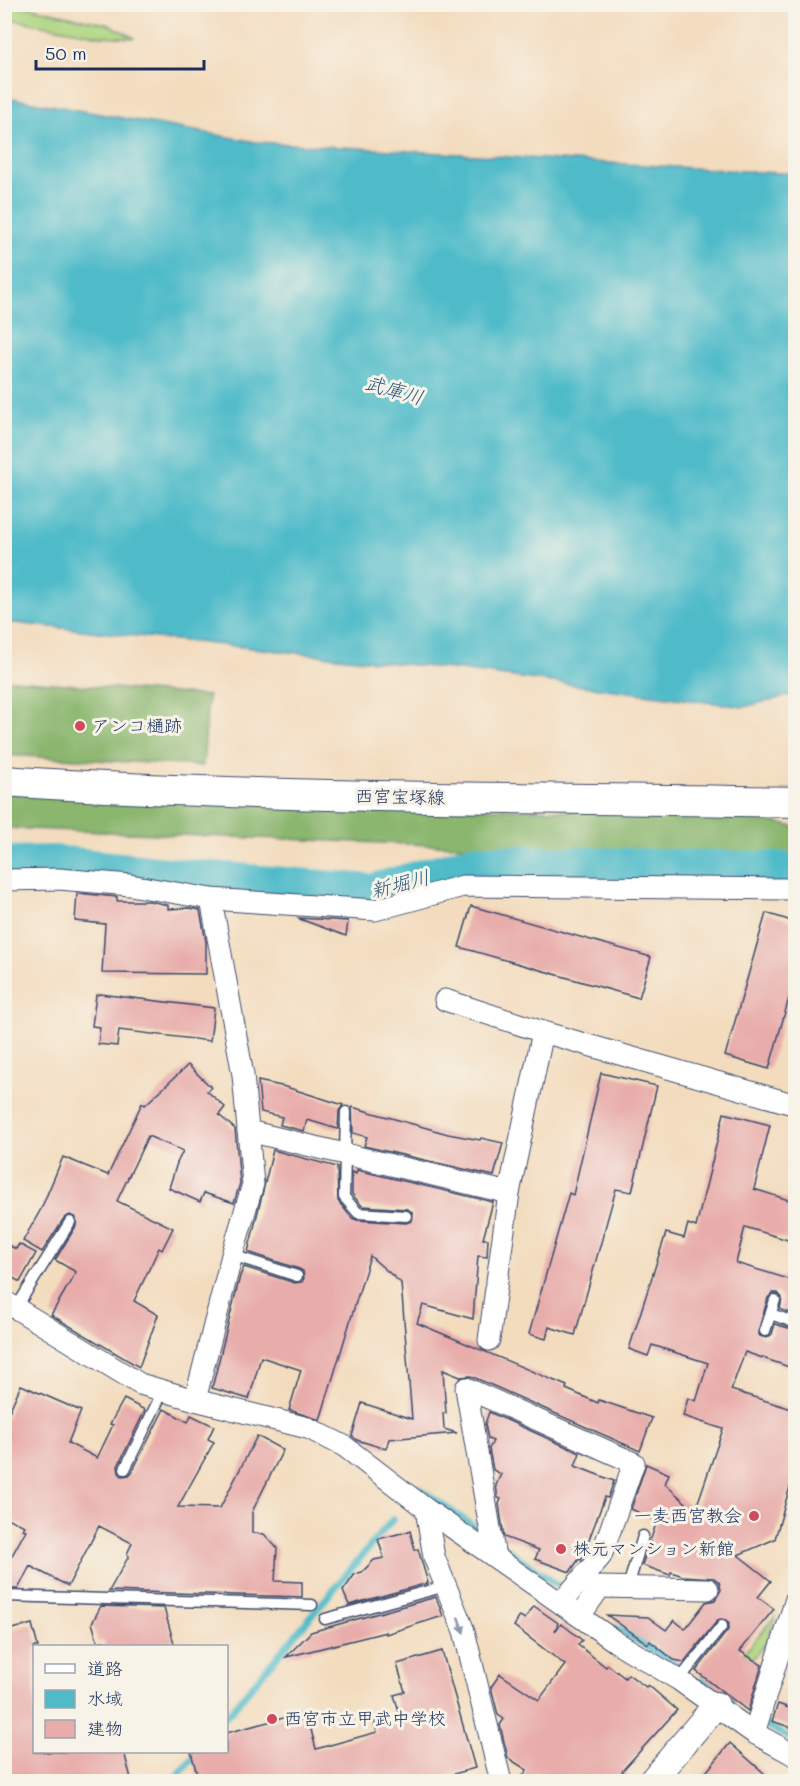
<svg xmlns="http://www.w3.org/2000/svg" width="800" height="1786" viewBox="0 0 800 1786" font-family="Mali,'Klee One',sans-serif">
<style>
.green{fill:#add580;stroke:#64826f;stroke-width:1.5}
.forest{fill:#8ab66e;stroke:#527266;stroke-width:1.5}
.water{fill:#4fbbc9;stroke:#357594;stroke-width:1.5}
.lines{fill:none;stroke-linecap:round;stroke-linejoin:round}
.stream{stroke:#4fbbc9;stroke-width:7}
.river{stroke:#4fbbc9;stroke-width:40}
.building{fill:#e8adab}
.service-casing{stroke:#3b496c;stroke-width:13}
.minor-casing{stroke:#3b496c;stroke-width:23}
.tertiary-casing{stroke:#3b496c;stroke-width:28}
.secondary-casing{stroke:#3b496c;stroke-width:32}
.service{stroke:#fff;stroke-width:10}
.minor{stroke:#fff;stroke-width:21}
.tertiary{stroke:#fff;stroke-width:26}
.secondary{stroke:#fff;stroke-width:30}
.oneway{fill:#8d97ae}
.poi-dot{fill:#d1495b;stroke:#f7f3e8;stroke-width:2}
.labels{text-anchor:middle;stroke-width:6;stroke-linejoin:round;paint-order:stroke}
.poi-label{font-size:18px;fill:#1b2f5e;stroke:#f7f3e8;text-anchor:start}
.street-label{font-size:18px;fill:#1b2f5e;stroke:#f7f3e8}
.water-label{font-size:20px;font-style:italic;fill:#2b597e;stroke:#f7f3e8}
</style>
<rect width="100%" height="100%" fill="#f7f3e8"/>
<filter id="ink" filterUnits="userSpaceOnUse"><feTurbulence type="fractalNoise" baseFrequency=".0167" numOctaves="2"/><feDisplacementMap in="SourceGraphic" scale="12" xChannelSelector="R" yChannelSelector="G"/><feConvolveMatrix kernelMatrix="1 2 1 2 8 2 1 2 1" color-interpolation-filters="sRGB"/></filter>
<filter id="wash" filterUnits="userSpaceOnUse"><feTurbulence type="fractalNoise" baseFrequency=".008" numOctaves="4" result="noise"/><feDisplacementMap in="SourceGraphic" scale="24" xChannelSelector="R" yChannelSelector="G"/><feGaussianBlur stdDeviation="1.35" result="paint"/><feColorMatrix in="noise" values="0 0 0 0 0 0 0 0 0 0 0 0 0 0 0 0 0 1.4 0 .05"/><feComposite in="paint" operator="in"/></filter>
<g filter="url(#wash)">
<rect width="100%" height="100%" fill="#f3dcbe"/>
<g class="green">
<polygon points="4,5 19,5 110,25 135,38 101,36 5,18"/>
<polygon points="776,1615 767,1642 725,1690 718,1683"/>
</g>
<g class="forest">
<polygon points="4,679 208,696 203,766 5,755"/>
<polygon points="5,793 749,816 795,827 795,872 760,858 5,828"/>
</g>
<polygon class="water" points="5,97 256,142 795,174 795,694 744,707 461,670 5,622"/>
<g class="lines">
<g class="stream">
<polyline points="417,1487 486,1535"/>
<polyline points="498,1543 560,1587"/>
<polyline points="616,1628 675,1664"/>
<polyline points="701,1681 731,1701"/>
<polyline points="226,1717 393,1519"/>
<polyline points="768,1726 796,1742"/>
<polyline points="172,1782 198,1752"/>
</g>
<polyline class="river" points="4,866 53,865 176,878 372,894 474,864 796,872"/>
</g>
<g id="blocks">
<g class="building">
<polygon points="77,893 117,897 117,901 149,901 168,905 168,909 189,908 200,910 206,942 206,974 102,973 105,924 75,921"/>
<polygon points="471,906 651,957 639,998 459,947"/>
<polygon points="766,913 795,922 795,977 769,1069 725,1056"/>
<polygon points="297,918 348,921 346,936"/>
<polygon points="100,994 214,1008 210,1041 119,1030 117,1046 98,1044 100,1027 92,1026 96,995"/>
<polygon points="188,1065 211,1087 207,1091 225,1107 219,1115 235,1129 240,1183 234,1203 204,1193 200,1202 169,1188 177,1163 183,1151 148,1136 117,1201 173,1228 162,1250 159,1248 134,1301 158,1315 139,1367 51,1315 76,1272 55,1260 76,1226 76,1218 70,1215 64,1218 42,1252 23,1241 41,1209 63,1157 108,1175 142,1103 145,1105"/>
<polygon points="601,1073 657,1086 632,1192 616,1189 575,1335 549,1327 546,1339 529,1334 569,1193 573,1195"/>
<polygon points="258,1081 286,1087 343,1105 339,1111 338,1129 307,1120 304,1131 280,1125 282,1117 261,1112"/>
<polygon points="352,1107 448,1134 480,1140 481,1138 503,1143 494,1176 364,1146 367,1137 353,1133"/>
<polygon points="724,1113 770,1125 754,1189 795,1202 795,1227 791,1241 745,1227 736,1263 795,1281 795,1315 780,1309 782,1298 778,1293 773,1293 768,1298 758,1332 760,1336 767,1338 772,1334 775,1324 795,1330 795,1369 745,1352 731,1390 795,1410 795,1469 775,1539 738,1555 771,1581 758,1597 774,1609 740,1651 762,1665 748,1711 696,1671 728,1630 729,1624 726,1620 720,1619 717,1621 684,1662 674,1660 650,1641 648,1644 607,1615 648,1617 666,1630 674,1620 685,1629 706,1602 715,1600 721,1590 719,1582 714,1578 683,1576 671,1572 670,1575 642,1565 657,1521 631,1509 646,1464 669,1474 665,1484 695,1511 723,1429 683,1416 688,1398 696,1401 708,1363 652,1345 648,1356 629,1349 666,1233 684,1238 688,1224 696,1227"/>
<polygon points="273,1150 337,1167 338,1201 352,1218 357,1220 406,1223 412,1221 413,1216 412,1212 407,1209 362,1206 352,1194 352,1172 356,1174 357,1170 493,1202 483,1239 488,1239 487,1257 478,1256 473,1319 423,1305 417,1323 567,1386 566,1389 598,1403 599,1400 652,1418 640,1451 471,1376 460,1377 443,1370 446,1413 443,1413 444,1429 457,1433 389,1439 386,1449 357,1440 352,1436 362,1403 412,1419 401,1283 370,1256 320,1420 289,1410 301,1370 261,1357 249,1399 212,1388 240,1276 244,1267 295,1283 302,1282 304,1278 303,1271 299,1269 248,1252"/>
<polygon points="4,1243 16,1249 19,1244 36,1253 20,1282 4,1273"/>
<polygon points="21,1385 81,1411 68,1443 97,1458 113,1425 110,1424 124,1399 145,1410 118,1466 119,1473 122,1476 129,1475 132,1472 164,1409 188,1422 191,1415 214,1426 208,1439 214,1442 178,1507 220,1508 257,1436 283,1450 252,1512 252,1533 264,1534 277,1548 275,1581 302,1582 302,1597 109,1591 129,1556 127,1554 132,1543 99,1526 68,1586 30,1566 18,1589 4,1589 4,1570 26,1530 23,1529 25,1526 4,1517 4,1423"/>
<polygon points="489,1412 580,1453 575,1466 614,1481 608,1498 605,1497 582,1558 581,1560 579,1559 570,1572 535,1559 539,1550 504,1537 499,1504 501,1499 498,1498 496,1485 501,1474 493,1470 489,1449 493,1441 488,1439 485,1424"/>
<polygon points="410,1531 415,1550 418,1549 428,1583 349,1605 343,1591 355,1574 362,1572 374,1560 384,1558 378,1539"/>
<polygon points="436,1597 443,1616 386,1634 386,1632 286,1657 311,1632"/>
<polygon points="101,1606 164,1608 175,1647 105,1647 104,1641 98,1642 92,1623"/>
<polygon points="534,1606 558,1623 555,1631 561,1624 567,1628 582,1640 578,1645 606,1667 608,1665 625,1678 628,1674 646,1687 648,1685 677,1710 622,1771 635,1782 518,1782 527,1770 508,1758 500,1725 504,1719 498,1715 491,1687 500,1674 539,1700 565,1665 514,1626 520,1616 525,1619"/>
<polygon points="32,1624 38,1647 34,1647 34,1752 124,1752 132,1782 4,1782 4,1631"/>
<polygon points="442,1651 475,1768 426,1782 199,1782 191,1752 226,1752 226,1733 299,1714 300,1720 308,1718 316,1749 377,1732 374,1722 400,1715 394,1695 405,1692 397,1664"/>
<polygon points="778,1704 795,1710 795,1729 772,1721"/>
<polygon points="730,1743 774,1782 698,1782"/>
</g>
</g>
</g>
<g filter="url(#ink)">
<use href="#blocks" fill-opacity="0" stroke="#3b496c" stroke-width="1.5"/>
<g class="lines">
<g class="service-casing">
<g id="service">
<polyline points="346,1112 344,1197 358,1213 406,1216"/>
<polyline points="232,1255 297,1276"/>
<polyline points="16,1308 70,1222"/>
<polyline points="771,1314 796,1323"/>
<polyline points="765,1331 775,1300"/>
<polyline points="125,1469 163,1391"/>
<polyline points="628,1587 643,1536"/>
<polyline points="4,1596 312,1605"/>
<polyline points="325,1619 446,1586"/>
<polyline points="679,1680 722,1626"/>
</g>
</g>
<g class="minor-casing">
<g id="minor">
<polyline points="4,880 59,879 130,885 211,899 375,910 463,886 796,889"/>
<polyline points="445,1000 543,1032 509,1193 489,1340"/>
<polyline points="543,1032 796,1105"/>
<polyline points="248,1131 509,1193"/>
<polyline points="4,1301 140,1384 195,1400 308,1428 344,1446 426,1509 616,1642 679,1680 754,1733 796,1756"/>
<polyline points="195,1400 232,1255 253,1184 243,1075 211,899"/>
<polyline points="426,1509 434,1557 464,1631 501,1782"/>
<polyline points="495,1557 466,1388 634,1463 601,1556 561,1603"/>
<polyline points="580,1616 600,1587 708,1589"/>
<polyline points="754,1733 796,1599"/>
</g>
</g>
<g class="tertiary-casing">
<polyline id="tertiary" points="651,1782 716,1705"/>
</g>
<g class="secondary-casing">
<path id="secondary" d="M4,781C268,799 532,797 796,802"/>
</g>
<use href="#service" class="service"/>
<use href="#minor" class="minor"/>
<use href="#tertiary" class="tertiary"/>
<use href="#secondary" class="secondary"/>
</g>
<defs><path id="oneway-solid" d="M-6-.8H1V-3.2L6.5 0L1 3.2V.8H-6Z" transform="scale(1.5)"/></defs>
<use class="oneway" href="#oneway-solid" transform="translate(461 1625) rotate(70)"/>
</g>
<g class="poi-dot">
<circle cx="80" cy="726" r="6"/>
<circle cx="754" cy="1516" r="6"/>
<circle cx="561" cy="1549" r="6"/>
<circle cx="272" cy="1719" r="6"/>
</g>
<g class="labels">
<g class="poi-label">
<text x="92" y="732">アンコ樋跡</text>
<text x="742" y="1522" text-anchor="end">一麦西宮教会</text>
<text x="573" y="1555">株元マンション新館</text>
<text x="284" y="1725">西宮市立甲武中学校</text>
</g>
<g class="street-label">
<text transform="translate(400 797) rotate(1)" y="6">西宮宝塚線</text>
</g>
<g class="water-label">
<text transform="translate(394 390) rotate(16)" y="7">武庫川</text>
<text transform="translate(400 884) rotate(-14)" y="7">新堀川</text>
</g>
</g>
<rect width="800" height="1786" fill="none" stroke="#f7f3e8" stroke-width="24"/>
<rect x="33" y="1645" width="195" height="108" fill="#f7f3e8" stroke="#9fa5b1" stroke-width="1.5"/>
<rect x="45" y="1664" width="30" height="9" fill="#ffffff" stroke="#9fa5b1" stroke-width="1.5"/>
<text x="87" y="1675" font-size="18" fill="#1b2f5e">道路</text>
<rect x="45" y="1690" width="30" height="18" fill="#4fbbc9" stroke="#9fa5b1" stroke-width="1.5"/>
<text x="87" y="1705" font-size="18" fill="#1b2f5e">水域</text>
<rect x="45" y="1720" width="30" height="18" fill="#e8adab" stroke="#9fa5b1" stroke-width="1.5"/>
<text x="87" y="1735" font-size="18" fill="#1b2f5e">建物</text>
<path d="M36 60v9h168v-9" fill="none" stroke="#1b2f5e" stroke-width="3"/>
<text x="45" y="60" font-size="18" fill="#1b2f5e" stroke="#f7f3e8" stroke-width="4.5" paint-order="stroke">50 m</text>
</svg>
